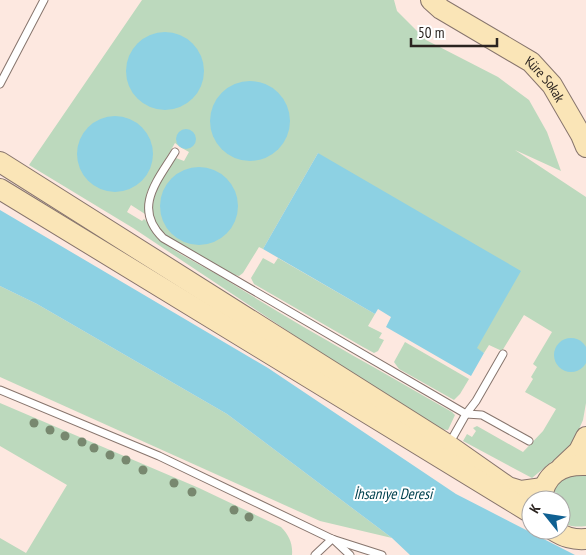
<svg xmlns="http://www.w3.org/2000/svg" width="586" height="555" viewBox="0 0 586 555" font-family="'PT Sans Narrow',sans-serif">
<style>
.green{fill:#bcd9bd}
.water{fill:#8dd1e3}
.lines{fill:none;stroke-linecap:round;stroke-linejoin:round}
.lane-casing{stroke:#87756d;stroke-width:9}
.secondary-casing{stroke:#87756d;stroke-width:22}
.lane{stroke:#fff;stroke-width:7}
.secondary{stroke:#fae5b7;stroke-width:20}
.tree{fill:#78886f}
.labels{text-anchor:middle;stroke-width:4;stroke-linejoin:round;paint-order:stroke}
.street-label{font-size:14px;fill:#2b2420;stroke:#fff}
.water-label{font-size:15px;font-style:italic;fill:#034350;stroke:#fff}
</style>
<rect width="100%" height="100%" fill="#fde8e0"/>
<g class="green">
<path d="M142,0H394L397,11L426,40L498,77L529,100L547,132L561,171L515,150L586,197V403L583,420L572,445L532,478L463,441L467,434L472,437L476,431L473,428L477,426L523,452L543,431L556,409L525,392L533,379L531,377L537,367L533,364L552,332L524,315L502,351L489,345L484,353L477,349L318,153L263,249L259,247L243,273L239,276L235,275L168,238C139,212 158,186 173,159L176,158L184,161L189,152L180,147L175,143L147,192L145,214L131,205L127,212L142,221L144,219C151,224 152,234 160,240C180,256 206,267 228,281C301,327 378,369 452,412L455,415L448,430L439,429L372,387L133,228L29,165Z"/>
<polygon points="263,258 274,264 278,258 375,314 368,326 382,333 379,338 384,340 378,351 374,353 363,347 254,284 251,278"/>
<polygon points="0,286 37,304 227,414 392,538 320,521 0,377"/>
<polygon points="405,342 469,379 460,394 454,400 399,369 394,362"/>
<path d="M0,403L199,488L281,527C289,535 293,544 292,555H0V538L26,553L67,485L0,446Z"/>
<path d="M578,474L586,476V526C576,527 570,527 561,522V500H550C553,481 562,478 578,474Z"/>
</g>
<g class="water">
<circle cx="165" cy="71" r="39"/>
<circle cx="250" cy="121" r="40"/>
<circle cx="115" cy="154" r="38"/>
<circle cx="186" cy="139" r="10"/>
<polygon points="318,153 521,271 477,348 484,353 471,376 386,327 391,317 378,309 375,314 263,249"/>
<circle cx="199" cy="206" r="39"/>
<polygon points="0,210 268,368 456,494 575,555 410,555 392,538 227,414 37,304 0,286"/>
<circle cx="571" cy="355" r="17"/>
</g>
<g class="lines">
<g class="lane-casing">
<g id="lane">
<polyline points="0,84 44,0"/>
<path d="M175,152C158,180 132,208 163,238L466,414L482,415L529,441"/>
<polyline points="0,390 159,456 332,539 382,555"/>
<polyline points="449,444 466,414 476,401 503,354"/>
<polyline points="334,540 350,555"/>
<polyline points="315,555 332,539"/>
</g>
</g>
<g class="secondary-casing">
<g id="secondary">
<path id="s1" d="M431,0L441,9L531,62L552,85L581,135L586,147"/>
<polyline points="0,162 448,445 508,487 521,491 543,488"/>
<polyline points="0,189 531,513"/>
<polyline points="561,468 579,451 586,437"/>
<path d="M541,500C545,474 561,464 586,465"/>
<path d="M553,530C564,537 573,540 586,539"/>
</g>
</g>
<use href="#lane" class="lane"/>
<use href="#secondary" class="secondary"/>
</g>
<g class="tree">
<circle cx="34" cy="423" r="4.5"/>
<circle cx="50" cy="430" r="4.5"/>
<circle cx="65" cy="436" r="4.5"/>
<circle cx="82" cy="442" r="4.5"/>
<circle cx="94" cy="448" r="4.5"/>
<circle cx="110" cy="455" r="4.5"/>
<circle cx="126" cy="460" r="4.5"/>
<circle cx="143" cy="470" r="4.5"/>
<circle cx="174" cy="483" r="4.5"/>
<circle cx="192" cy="492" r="4.5"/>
<circle cx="234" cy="510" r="4.5"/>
<circle cx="249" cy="517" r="4.5"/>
</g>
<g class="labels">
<g class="street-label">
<text dy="5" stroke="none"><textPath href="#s1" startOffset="140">Küre Sokak</textPath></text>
</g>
<g class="water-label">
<text x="393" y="499">İhsaniye Deresi</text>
</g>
</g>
<g transform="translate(546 515) rotate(300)"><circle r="24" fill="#ffffff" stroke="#aaa7a6"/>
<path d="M0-4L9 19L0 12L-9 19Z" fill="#0f6092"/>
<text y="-8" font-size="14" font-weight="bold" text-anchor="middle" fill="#2b2420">K</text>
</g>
<path d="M411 38v8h86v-8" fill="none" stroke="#2b2420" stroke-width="2.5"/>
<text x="418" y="38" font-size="15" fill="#2b2420" stroke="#ffffff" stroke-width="4" paint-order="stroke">50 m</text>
</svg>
